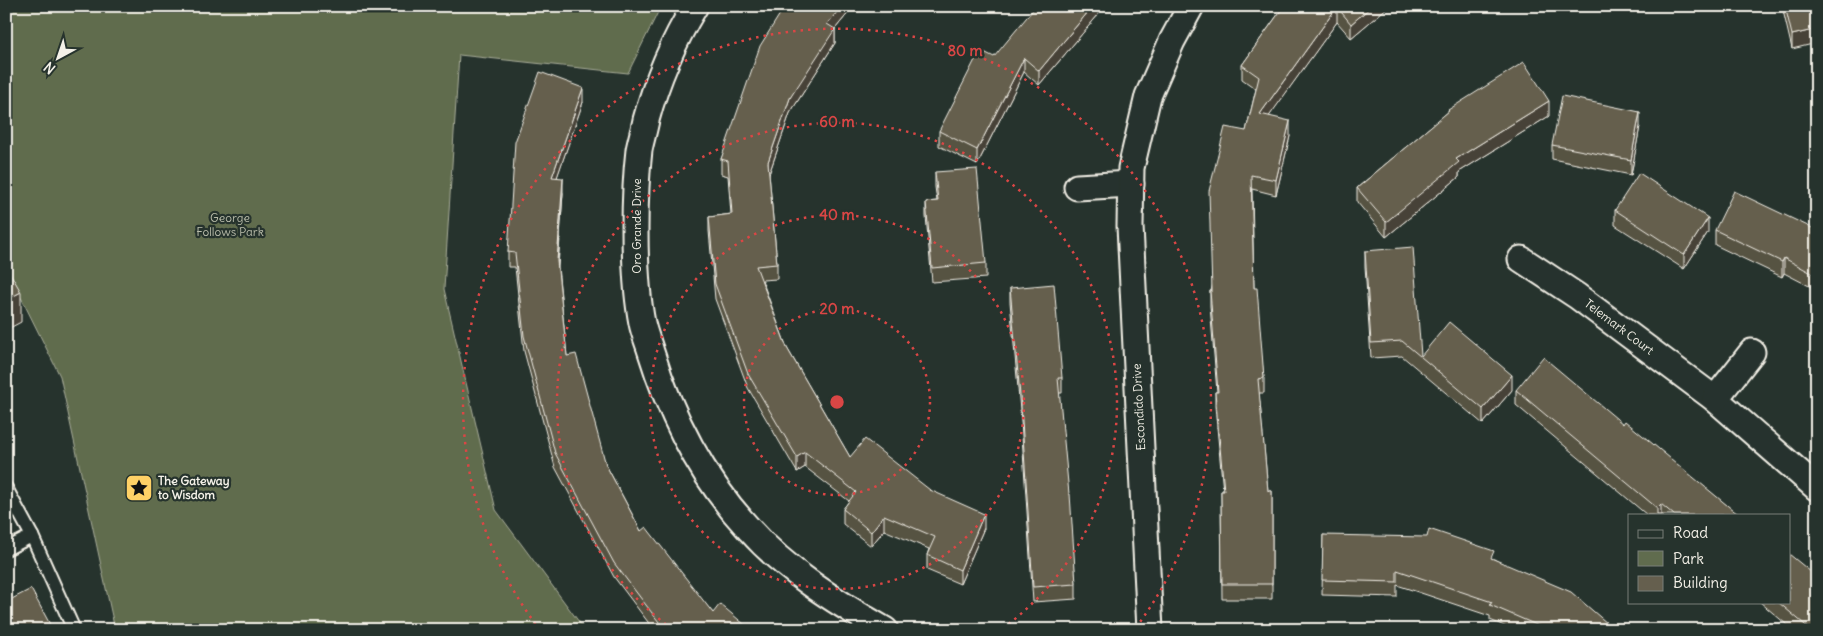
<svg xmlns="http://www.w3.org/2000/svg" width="1823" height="636" viewBox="0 0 1823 636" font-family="Delius,sans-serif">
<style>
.green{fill:#606c4e;stroke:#aaae9b}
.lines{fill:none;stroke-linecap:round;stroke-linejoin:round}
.lane-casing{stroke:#f4f1e8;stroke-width:16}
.street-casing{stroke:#f4f1e8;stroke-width:29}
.lane{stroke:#26332d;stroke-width:12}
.street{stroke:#26332d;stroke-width:25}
.wall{fill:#575243;stroke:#f4f1e8}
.shaded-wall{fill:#474237;stroke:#f4f1e8}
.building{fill:#655f4e;stroke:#f4f1e8}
.ring{fill:none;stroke:#da4645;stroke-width:2.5;stroke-dasharray:2.5 5}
.labels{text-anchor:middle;stroke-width:4.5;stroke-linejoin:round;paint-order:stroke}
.park-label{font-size:12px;fill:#b9bcaa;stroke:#26332d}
.street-label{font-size:12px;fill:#f4f1e8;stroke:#26332d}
.poi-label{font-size:12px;font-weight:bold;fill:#f4f1e8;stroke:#26332d;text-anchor:start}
.centre{fill:#da4645;stroke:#26332d;stroke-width:2.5}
.ring-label{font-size:15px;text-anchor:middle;font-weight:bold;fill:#da4645;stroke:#26332d;stroke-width:4.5;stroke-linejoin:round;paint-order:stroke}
</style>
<rect width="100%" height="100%" fill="#26332d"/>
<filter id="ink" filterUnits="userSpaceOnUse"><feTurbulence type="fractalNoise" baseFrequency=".02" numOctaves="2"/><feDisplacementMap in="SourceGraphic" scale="10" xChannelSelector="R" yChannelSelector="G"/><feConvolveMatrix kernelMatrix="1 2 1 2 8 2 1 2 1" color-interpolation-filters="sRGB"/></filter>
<g filter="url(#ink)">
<polygon class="green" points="6,6 661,6 628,73 459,55 444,289 496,510 585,630 115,630 60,376 6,267"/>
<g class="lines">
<g class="lane-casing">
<g id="lane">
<polyline points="6,488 32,536 6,549"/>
<polyline points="32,536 74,630"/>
</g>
</g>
<g class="street-casing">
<g id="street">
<path d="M695,6C673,42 657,79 646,120C644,130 641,140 639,150C636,176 635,203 635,229C635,260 636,292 642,323C644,333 648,342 651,352C671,417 703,479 749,529C787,572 836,602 885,630"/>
<polyline points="1077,187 1131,184"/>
<polyline points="1521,259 1577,296 1715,399 1817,488"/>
<polyline points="1715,399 1752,352"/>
<polyline points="1150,630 1130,226 1131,168 1148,96 1172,41 1191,6"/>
</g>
</g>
<use href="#lane" class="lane"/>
<use href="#street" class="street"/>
</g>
<g class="wall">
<polygon points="785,6 854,6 835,29 835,43 790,113 769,174 777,264 777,279 762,280 787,348 850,457 930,490 984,528 960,584 927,570 927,555 929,549 884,530 871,546 843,524 843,509 849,501 805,467 797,472 748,388 715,299 709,231 709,217 731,214 728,176 721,174 721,159"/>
<polygon points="1284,6 1389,6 1351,38 1337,22 1269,116 1290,136 1276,195 1252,189 1254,288 1264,378 1264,393 1259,393 1268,491 1272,491 1272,599 1222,599 1221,491 1223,491 1215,406 1215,392 1217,392 1210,306 1210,291 1211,291 1246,131 1256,89 1242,79 1242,65"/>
<polygon points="1782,6 1817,6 1792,49"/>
<polygon points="1098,7 1098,15 1039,85 1024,72 977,165 939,146 939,131 994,57"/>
<polygon points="583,102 557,177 563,193 558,267 567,356 606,465 641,531 713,613 751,630 654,630 614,577 555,467 524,351 515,267 508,267 508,252"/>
<polygon points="1448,110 1549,116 1459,172 1459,177 1386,237 1357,202 1357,188 1448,112"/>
<polygon points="1640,126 1631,175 1552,159 1552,145"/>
<polygon points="935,172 986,263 986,278 932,282 926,216 926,202 937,201 935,187"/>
<polygon points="1615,210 1708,232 1684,269 1615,225"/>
<polygon points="1817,225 1817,290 1784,273 1782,277 1715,245 1715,230 1812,228"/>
<polygon points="1365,251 1421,356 1512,390 1483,424 1402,356 1371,358 1365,266"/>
<polygon points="1010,288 1062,378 1062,393 1059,393 1076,584 1076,599 1033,602 1021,421 1010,302"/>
<polygon points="1516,390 1623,424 1739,515 1647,515 1516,405"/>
<polygon points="1323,535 1494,559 1615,630 1514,630 1490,620 1490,616 1397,585 1397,597 1322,595"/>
<polygon points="1760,602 1789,602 1817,630 1793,630"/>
</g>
<g class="shaded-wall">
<polygon points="842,6 854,6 835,29 835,43 790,113 768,177 768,162 790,98 827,24"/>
<polygon points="1093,6 1098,6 1098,15 1039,85 1039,71"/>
<polygon points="1372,6 1389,6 1351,38 1351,24"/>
<polygon points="1337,7 1337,22 1260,129 1260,114"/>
<polygon points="1817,29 1817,43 1792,49 1792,35"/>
<polygon points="1024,58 1024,72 977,165 977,150"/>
<polygon points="583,88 583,102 552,192 552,177"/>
<polygon points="1549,101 1549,116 1459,172 1459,177 1386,237 1386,222 1456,159"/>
<polygon points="1640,112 1640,126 1631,175 1631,160"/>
<polygon points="1290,121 1290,136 1276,195 1276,180"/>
<polygon points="563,178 563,193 557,275 557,261"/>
<polygon points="1708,218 1708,232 1684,269 1684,255"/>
<polygon points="1784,258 1784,273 1782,277 1782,262"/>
<polygon points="21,292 21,322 6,330 6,300"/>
<polygon points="1512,375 1512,390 1483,424 1483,409"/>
<polygon points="805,452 805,467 797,472 797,457"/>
<polygon points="1661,504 1661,515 1657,515 1657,508"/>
<polygon points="984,514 984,528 960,584 960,570"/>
<polygon points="884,515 884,530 871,546 871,532"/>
<polygon points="674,624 674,630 667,630"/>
</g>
<g class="building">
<polygon points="785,6 842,6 827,24 835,29 790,98 768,162 777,264 756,266 787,348 850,457 865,439 930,490 984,514 960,570 927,555 935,537 884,515 871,532 843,509 856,492 805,452 797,457 748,374 715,284 709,217 732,214 728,161 721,159 760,46"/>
<polygon points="1036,6 1093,6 1039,71 1024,58 977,150 939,131 980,50 994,57"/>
<polygon points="1284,6 1372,6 1351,24 1337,7 1260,114 1290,121 1276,180 1251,175 1254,288 1257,288 1264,378 1258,379 1268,491 1272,491 1272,584 1222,584 1221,491 1224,491 1215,392 1218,392 1210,291 1212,291 1209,191 1225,127 1246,131 1259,77 1242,65"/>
<polygon points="1785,6 1817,6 1817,29 1792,35"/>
<polygon points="1524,62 1549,101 1456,159 1459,162 1386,222 1357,188 1449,111 1448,110"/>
<polygon points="540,72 583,88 552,177 563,178 557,261 567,356 576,354 606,465 641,531 646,527 713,613 720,604 751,630 681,630 674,624 667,630 665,630 614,563 555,453 524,336 515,253 508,252 515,142"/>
<polygon points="1562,96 1640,112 1631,160 1552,145"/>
<polygon points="977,169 986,263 932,268 926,202 938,201 935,172"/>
<polygon points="1639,173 1708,218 1684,255 1615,210"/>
<polygon points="1734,191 1812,228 1814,224 1817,225 1817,276 1784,258 1782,262 1715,230"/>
<polygon points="1413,247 1421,356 1449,322 1512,375 1483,409 1402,341 1371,343 1365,251"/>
<polygon points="6,266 21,292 6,300"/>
<polygon points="1054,284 1062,378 1058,378 1069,494 1070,494 1076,584 1033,587 1021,406 1010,288"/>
<polygon points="1543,357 1623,424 1625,421 1739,515 1674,515 1661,504 1657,508 1516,390"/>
<polygon points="1429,529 1494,551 1491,558 1571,592 1615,630 1548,630 1490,605 1492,602 1397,570 1397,582 1322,580 1323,535 1427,537"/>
<polygon points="1789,554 1817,577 1817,630 1811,630 1778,602 1789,602"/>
<polygon points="31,589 53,630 6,630 6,602"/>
</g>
</g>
<g class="ring">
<circle cx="837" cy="402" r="93"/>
<circle cx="837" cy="402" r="187"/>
<path d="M672 629A280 280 0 1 1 1002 629"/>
<path d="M540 630A374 374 0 1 1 1134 630"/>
</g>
<defs>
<g id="sight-square" transform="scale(1.4375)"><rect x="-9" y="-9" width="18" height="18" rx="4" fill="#ffd166" stroke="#26332d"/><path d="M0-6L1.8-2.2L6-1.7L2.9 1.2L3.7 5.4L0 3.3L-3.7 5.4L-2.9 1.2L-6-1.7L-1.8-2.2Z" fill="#111"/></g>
</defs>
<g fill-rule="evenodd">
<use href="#sight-square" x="139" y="488"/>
</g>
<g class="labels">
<g class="park-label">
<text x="230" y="222">George<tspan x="230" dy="14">Follows Park</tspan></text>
</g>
<g class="street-label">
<text transform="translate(637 226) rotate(-90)" y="4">Oro Grande Drive</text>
<text transform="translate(1619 327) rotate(37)" y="4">Telemark Court</text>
<text transform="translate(1139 407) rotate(-93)" y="4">Escondido Drive</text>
</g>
<g class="poi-label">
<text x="158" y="485">The Gateway<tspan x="158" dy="14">to Wisdom</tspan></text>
</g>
</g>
<circle cx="837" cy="402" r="8" class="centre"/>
<g class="ring-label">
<text x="965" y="56">80 m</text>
<text x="837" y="127">60 m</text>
<text x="837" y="220">40 m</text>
<text x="837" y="314">20 m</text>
</g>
<rect width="1823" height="636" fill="none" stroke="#26332d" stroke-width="25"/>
<rect x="12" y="12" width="1798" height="611" fill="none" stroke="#f4f1e8" stroke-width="2" filter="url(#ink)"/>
<rect x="1628" y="514" width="162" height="90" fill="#26332d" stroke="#787f78"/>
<rect x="1638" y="530" width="25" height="8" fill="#26332d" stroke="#787f78"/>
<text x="1673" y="538" font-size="15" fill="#f4f1e8">Road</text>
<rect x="1638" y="551" width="25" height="15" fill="#606c4e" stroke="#787f78"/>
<text x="1673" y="564" font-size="15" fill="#f4f1e8">Park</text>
<rect x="1638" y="576" width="25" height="15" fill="#655f4e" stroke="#787f78"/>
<text x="1673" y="588" font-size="15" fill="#f4f1e8">Building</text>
<g transform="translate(58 58) rotate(220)" stroke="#26332d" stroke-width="4" paint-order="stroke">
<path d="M0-4L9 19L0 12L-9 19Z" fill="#f4f1e8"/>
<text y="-8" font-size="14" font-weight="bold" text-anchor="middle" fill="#f4f1e8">N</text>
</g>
</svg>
